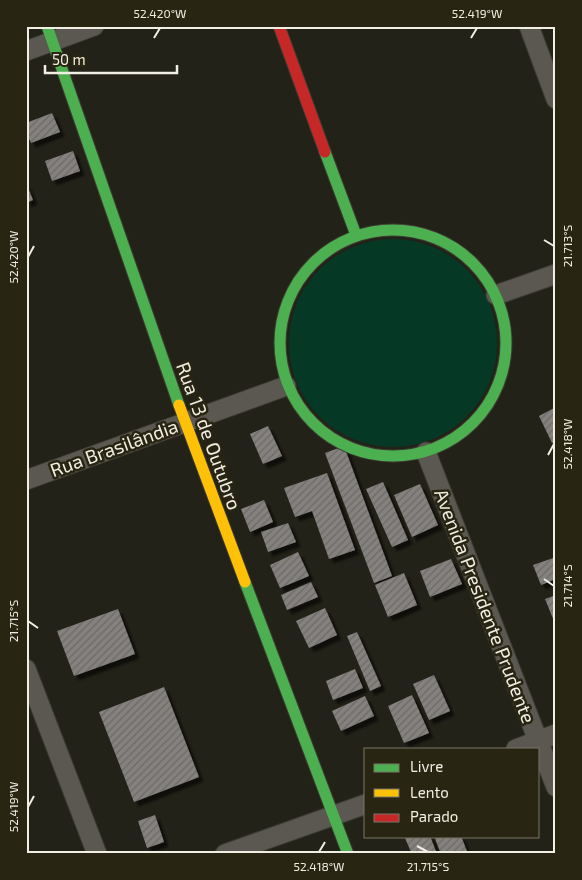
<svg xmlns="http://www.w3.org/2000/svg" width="582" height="880" viewBox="0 0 582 880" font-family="'Exo 2',sans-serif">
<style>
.green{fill:#053926}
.building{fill:url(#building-hatch);filter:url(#shadow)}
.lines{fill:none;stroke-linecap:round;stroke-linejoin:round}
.street-casing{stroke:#3d3c34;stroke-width:21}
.fast-casing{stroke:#3d3c34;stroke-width:13}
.slow-casing{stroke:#3d3c34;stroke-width:13}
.jam-casing{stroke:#3d3c34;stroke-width:13}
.street{stroke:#5a5850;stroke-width:19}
.fast{stroke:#4caf50;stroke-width:11}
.slow{stroke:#ffc107;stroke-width:11}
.jam{stroke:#c62828;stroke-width:11}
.ticks{fill:none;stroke:#f1efe3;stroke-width:2}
.labels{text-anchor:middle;stroke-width:5;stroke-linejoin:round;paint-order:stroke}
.street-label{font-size:19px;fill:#f1efe3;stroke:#282513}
.neatline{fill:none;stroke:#f1efe3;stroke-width:2}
.ticks-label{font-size:12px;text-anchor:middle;fill:#f1efe3}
</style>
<defs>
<pattern id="building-hatch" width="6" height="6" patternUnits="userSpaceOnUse" patternTransform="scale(1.25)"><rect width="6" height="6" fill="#84817f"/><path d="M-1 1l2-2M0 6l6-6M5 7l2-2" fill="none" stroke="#6c6a67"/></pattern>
<filter id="shadow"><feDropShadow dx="4.5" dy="4.5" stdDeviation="1" flood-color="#0009"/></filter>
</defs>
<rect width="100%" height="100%" fill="#232218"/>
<circle class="green" cx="393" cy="343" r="104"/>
<g class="building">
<polygon points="52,113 60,132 31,143 26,132 26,123"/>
<polygon points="73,151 80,171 52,181 45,161"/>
<polygon points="26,183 33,200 26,203"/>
<polygon points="556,407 556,441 552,443 539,416"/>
<polygon points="268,426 282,456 263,464 250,434"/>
<polygon points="344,446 392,576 374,583 325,453"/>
<polygon points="327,473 355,550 329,559 312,511 295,517 284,488"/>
<polygon points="383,482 408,540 392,547 366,489"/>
<polygon points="420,484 438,525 412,537 394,495"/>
<polygon points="264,500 273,522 250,532 241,509"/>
<polygon points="288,523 296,542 268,552 261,532"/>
<polygon points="298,552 309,576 280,588 270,565"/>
<polygon points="556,557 556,579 541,585 533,565"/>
<polygon points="451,559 462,584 430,597 420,571"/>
<polygon points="404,573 417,605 388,617 375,585"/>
<polygon points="311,582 318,597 287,610 281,595"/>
<polygon points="556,595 556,626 545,599"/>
<polygon points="325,608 337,635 309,648 296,621"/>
<polygon points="118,609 135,654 74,676 57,631"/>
<polygon points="357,632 381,686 370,691 347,636"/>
<polygon points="355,669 363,688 333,700 326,681"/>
<polygon points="434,675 450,711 429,720 413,684"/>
<polygon points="164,687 199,777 134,802 99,712"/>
<polygon points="412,695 429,733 404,743 388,706"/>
<polygon points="365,696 374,716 341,731 332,711"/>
<polygon points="155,815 164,842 147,848 138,821"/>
<polygon points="404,836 430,836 437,854 412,854"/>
<polygon points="434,836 461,836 468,854 441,854"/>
</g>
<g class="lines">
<g class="street-casing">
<g id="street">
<polyline points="529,26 556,99"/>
<polyline points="26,51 94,26"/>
<polyline points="496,295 556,274"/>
<polyline points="426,452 556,787"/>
<polyline points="26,480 286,386"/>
<polyline points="26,669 97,854"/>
<polyline points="516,749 556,734"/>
<polyline points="225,854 366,804"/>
</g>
</g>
<g class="fast-casing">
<g id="fast">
<polyline points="47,26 179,405"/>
<polyline points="325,152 356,235"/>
<circle cx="393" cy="343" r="113"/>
<polyline points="245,582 348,854"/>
</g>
</g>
<g class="slow-casing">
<polyline id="slow" points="179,405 245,582"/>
</g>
<g class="jam-casing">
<polyline id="jam" points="279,26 325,152"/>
</g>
<use href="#street" class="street"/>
<use href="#fast" class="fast"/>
<use href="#slow" class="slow"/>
<use href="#jam" class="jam"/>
</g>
<path class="ticks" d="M154,38L160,28M471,38L477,28M544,240L554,246M28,257L34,246M548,455L554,444M544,579L554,586M28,621L38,628M28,807L34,796M417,846L428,852M319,852L325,842"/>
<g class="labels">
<g class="street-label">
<text transform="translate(209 436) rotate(70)" y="7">Rua 13 de Outubro</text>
<text transform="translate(114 448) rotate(-20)" y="7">Rua Brasilândia</text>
<text transform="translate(485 606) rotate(69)" y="7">Avenida Presidente Prudente</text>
</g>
</g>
<rect width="582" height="880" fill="none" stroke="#282513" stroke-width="55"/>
<rect x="364" y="748" width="175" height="90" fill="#282513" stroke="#787666"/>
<rect x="374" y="764" width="25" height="8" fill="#4caf50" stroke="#787666"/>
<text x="410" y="772" font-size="15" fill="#f1efe3">Livre</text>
<rect x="374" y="789" width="25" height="8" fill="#ffc107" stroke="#787666"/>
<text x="410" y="798" font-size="15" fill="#f1efe3">Lento</text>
<rect x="374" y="814" width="25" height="8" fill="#c62828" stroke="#787666"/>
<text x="410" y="822" font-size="15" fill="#f1efe3">Parado</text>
<path d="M45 65v8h132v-8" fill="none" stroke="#f1efe3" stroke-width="2.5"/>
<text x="52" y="65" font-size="15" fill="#f1efe3" stroke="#282513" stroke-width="4" paint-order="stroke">50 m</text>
<rect x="28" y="28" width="526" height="824" class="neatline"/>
<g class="ticks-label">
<text x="160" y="18">52.420°W</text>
<text x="477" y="18">52.419°W</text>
<text transform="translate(568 246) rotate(-90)" y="4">21.713°S</text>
<text transform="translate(14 257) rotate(-90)" y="4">52.420°W</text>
<text transform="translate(568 444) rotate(-90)" y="4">52.418°W</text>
<text transform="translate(568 586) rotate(-90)" y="4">21.714°S</text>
<text transform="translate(14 621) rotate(-90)" y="4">21.715°S</text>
<text transform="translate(14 807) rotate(-90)" y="4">52.419°W</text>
<text x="319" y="871">52.418°W</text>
<text x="428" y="871">21.715°S</text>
</g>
</svg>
